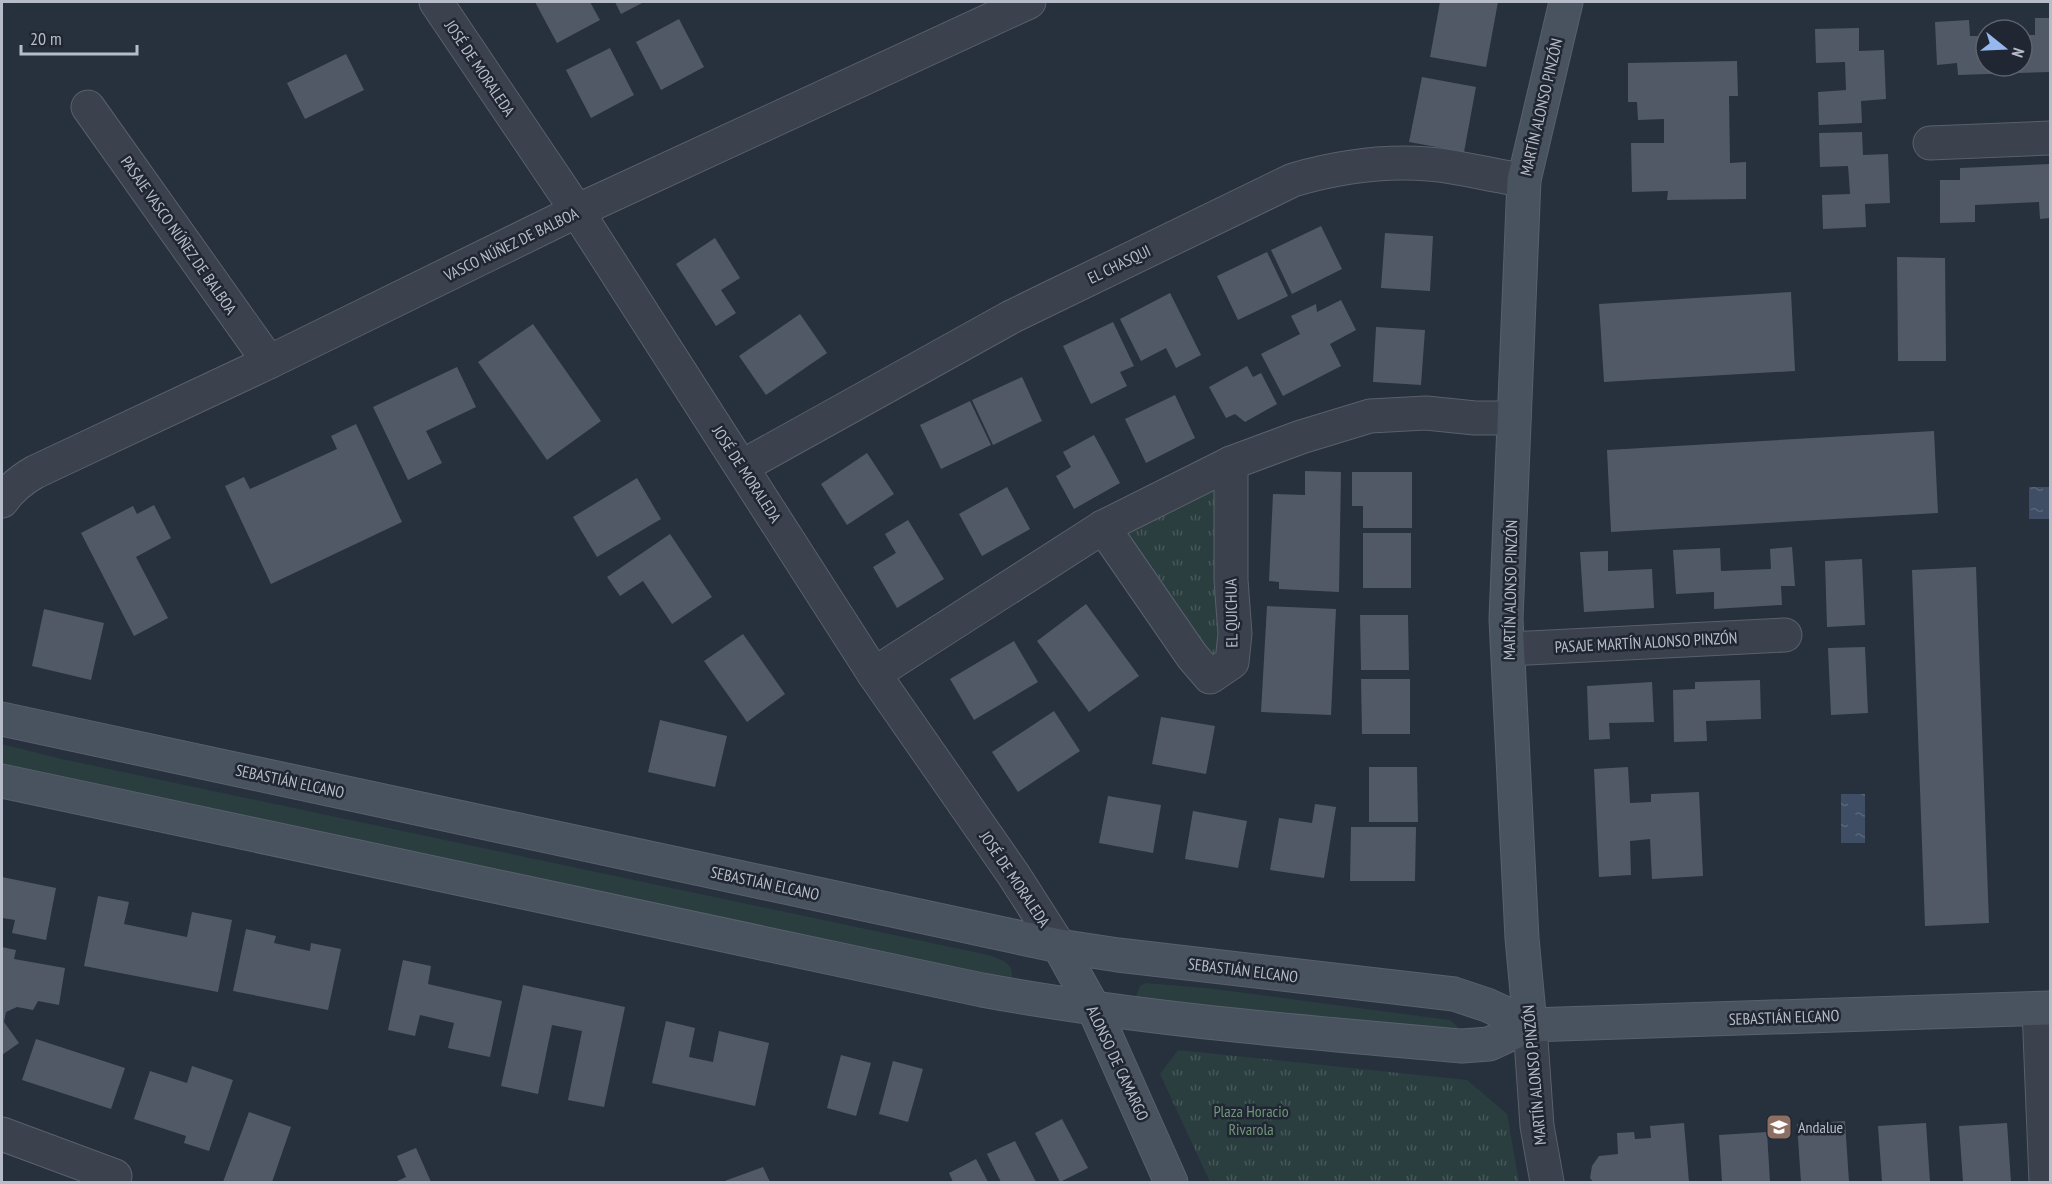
<svg xmlns="http://www.w3.org/2000/svg" width="2052" height="1184" viewBox="0 0 2052 1184" font-family="'PT Sans Narrow',sans-serif">
<style>
.green{fill:#2a3d3f}
.park{fill:url(#park-tufts)}
.water{fill:url(#water-ripples)}
.building{fill:#515967}
.lines{fill:none;stroke-linecap:round;stroke-linejoin:round}
.street-casing{stroke:#59606b;stroke-width:35}
.secondary-casing{stroke:#59606b;stroke-width:35}
.street{stroke:#3b424d;stroke-width:33}
.secondary{stroke:#49525f;stroke-width:33}
.labels{text-anchor:middle;stroke-width:5;stroke-linejoin:round;paint-order:stroke}
.street-label{font-size:16px;fill:#b7bdc8;stroke:#202732}
.park-label{font-size:16px;fill:#719679;stroke:#202732}
.poi-label{font-size:16px;fill:#b7bdc8;stroke:#202732;text-anchor:start}
</style>
<defs>
<pattern id="park-tufts" width="24" height="20" patternUnits="userSpaceOnUse" patternTransform="scale(1.5)"><rect width="24" height="20" fill="#2a3d3f"/><path d="M3 7l-1-3M5 7V3M7 7l1-3M15 17l-1-3M17 17v-4M19 17l1-3" fill="none" stroke="#475759"/></pattern>
<pattern id="water-ripples" width="26" height="14" patternUnits="userSpaceOnUse" patternTransform="scale(1.5)"><rect width="26" height="14" fill="#3f4e64"/><path d="M2 4q2-2 4 0t4 0M15 11q2-2 4 0t4 0" fill="none" stroke="#586679"/></pattern>
</defs>
<rect width="100%" height="100%" fill="#27303d"/>
<g class="green">
<path d="M2,744L62,759L984,954C998,958 1017,962 1011,981L2,772Z"/>
<polygon points="1146,983 1207,988 1450,1020 1458,1027 1457,1032 1135,998 1140,986"/>
</g>
<g class="park">
<polygon points="1218,481 1225,634 1212,665 1119,530"/>
<polygon points="1178,1050 1467,1080 1507,1114 1519,1182 1210,1182 1160,1074"/>
</g>
<g class="water">
<rect x="2029" y="487" width="21" height="32"/>
<rect x="1841" y="794" width="24" height="49"/>
</g>
<g class="building">
<polygon points="535,2 590,2 600,20 557,43"/>
<polygon points="615,2 644,2 621,14"/>
<polygon points="1440,2 1498,2 1486,67 1430,57"/>
<polygon points="2035,18 2050,18 2049,72 1958,75 1957,63 1937,65 1935,22 1969,20 1970,36 1986,36 1986,66 2022,66 2022,35 2035,35"/>
<polygon points="679,19 704,67 661,90 636,42"/>
<polygon points="1859,28 1859,51 1884,50 1886,99 1861,101 1862,123 1819,125 1818,92 1846,90 1845,62 1816,63 1815,29"/>
<polygon points="610,48 634,95 591,118 566,70"/>
<polygon points="346,54 364,90 305,119 287,83"/>
<polygon points="1737,61 1738,96 1729,96 1730,163 1746,162 1746,199 1667,200 1668,191 1632,192 1631,143 1664,143 1664,119 1638,120 1637,102 1628,102 1628,63"/>
<polygon points="1422,77 1476,87 1464,152 1409,142"/>
<polygon points="1862,132 1863,155 1888,154 1890,203 1865,204 1866,227 1823,229 1822,195 1850,194 1849,179 1848,166 1820,167 1819,133"/>
<polygon points="2050,164 2050,218 2040,219 2039,202 1975,205 1975,222 1940,223 1940,180 1960,180 1960,168"/>
<polygon points="1321,226 1342,269 1292,294 1271,250"/>
<polygon points="1385,233 1433,236 1430,291 1381,288"/>
<polygon points="715,238 740,278 721,290 736,313 716,326 676,264"/>
<polygon points="1267,252 1288,296 1238,320 1217,276"/>
<polygon points="1897,257 1945,258 1946,361 1898,361"/>
<polygon points="1791,292 1795,371 1604,382 1599,304"/>
<polygon points="1170,293 1201,355 1176,368 1166,348 1141,361 1120,319"/>
<polygon points="1341,300 1356,330 1330,344 1341,366 1283,396 1261,354 1300,334 1291,316 1316,304 1317,312"/>
<polygon points="800,314 827,353 766,395 739,356"/>
<polygon points="1113,322 1134,366 1120,372 1127,386 1091,404 1063,346"/>
<polygon points="533,324 601,421 547,460 478,362"/>
<polygon points="1376,327 1425,330 1421,385 1373,382"/>
<polygon points="1247,366 1253,377 1261,373 1277,404 1245,422 1235,414 1226,418 1209,387"/>
<polygon points="457,367 476,407 426,431 442,463 408,480 373,407"/>
<polygon points="1022,377 1042,421 993,445 972,400"/>
<polygon points="1175,395 1195,438 1146,463 1125,419"/>
<polygon points="970,401 991,445 941,469 920,425"/>
<polygon points="356,424 402,522 271,584 225,486 244,477 250,489 337,449 331,436"/>
<polygon points="1934,431 1938,513 1611,532 1607,450"/>
<polygon points="1094,435 1120,483 1074,509 1056,476 1071,467 1063,452"/>
<polygon points="867,453 894,494 847,525 821,484"/>
<polygon points="1305,471 1341,472 1339,592 1279,589 1279,582 1269,581 1273,494 1305,495"/>
<polygon points="1352,472 1412,472 1412,528 1363,528 1363,506 1352,506"/>
<polygon points="637,478 661,519 597,557 573,517"/>
<polygon points="1007,487 1030,529 982,556 959,514"/>
<polygon points="154,505 171,538 136,557 168,618 134,636 81,533 133,506 137,514"/>
<polygon points="908,520 944,579 897,608 873,567 896,553 885,534"/>
<rect x="1363" y="533" width="48" height="55"/>
<polygon points="670,534 712,597 672,624 643,581 620,596 607,577"/>
<polygon points="1792,547 1795,586 1781,586 1782,605 1714,609 1714,592 1676,594 1673,550 1720,548 1721,571 1771,569 1770,549"/>
<polygon points="1608,551 1608,571 1652,569 1654,608 1584,612 1580,552"/>
<polygon points="1862,559 1865,625 1827,627 1825,561"/>
<polygon points="1976,567 1989,923 1925,926 1912,570"/>
<polygon points="1086,604 1139,676 1089,712 1037,641"/>
<polygon points="1267,606 1336,609 1331,715 1261,712"/>
<polygon points="44,609 104,623 91,680 32,666"/>
<polygon points="1360,615 1408,615 1409,670 1361,670"/>
<polygon points="743,634 785,694 747,722 704,661"/>
<polygon points="1014,641 1038,682 974,720 950,679"/>
<polygon points="1865,647 1868,713 1831,715 1828,648"/>
<polygon points="1361,679 1410,679 1410,734 1362,734"/>
<polygon points="1760,680 1761,719 1706,721 1707,741 1674,742 1673,690 1695,689 1695,682"/>
<polygon points="1652,682 1654,722 1609,723 1610,739 1589,740 1587,686"/>
<polygon points="1054,711 1080,751 1018,792 992,752"/>
<polygon points="1161,717 1215,726 1206,774 1152,764"/>
<polygon points="660,720 727,736 715,787 648,772"/>
<polygon points="1369,767 1417,767 1418,822 1369,822"/>
<polygon points="1628,767 1630,803 1651,802 1651,794 1699,792 1703,876 1652,879 1650,839 1630,841 1631,875 1599,877 1594,769"/>
<polygon points="1108,796 1161,805 1153,853 1099,843"/>
<polygon points="1315,804 1336,807 1324,878 1270,870 1279,818 1312,823"/>
<polygon points="1193,811 1247,821 1238,868 1185,859"/>
<polygon points="1351,827 1416,827 1415,881 1350,881"/>
<polygon points="2,877 56,888 46,940 12,933 15,920 2,918"/>
<polygon points="98,896 129,902 124,924 187,937 192,912 232,920 218,992 84,966"/>
<polygon points="246,929 276,936 274,943 310,951 311,943 341,949 328,1010 233,991"/>
<polygon points="2,947 16,950 14,959 65,968 59,1005 38,1001 33,1010 17,1007 6,1012 4,1022 19,1043 2,1055"/>
<polygon points="403,960 431,966 428,984 502,1001 490,1057 448,1048 454,1023 420,1015 415,1036 388,1030"/>
<polygon points="523,985 625,1007 604,1107 568,1100 582,1031 552,1025 538,1094 501,1086"/>
<polygon points="666,1021 695,1028 689,1057 713,1062 719,1031 769,1043 755,1106 652,1083"/>
<polygon points="36,1039 125,1068 111,1109 22,1080"/>
<polygon points="841,1055 871,1063 856,1116 827,1108"/>
<polygon points="893,1061 923,1069 908,1122 879,1114"/>
<polygon points="192,1066 233,1080 209,1151 184,1143 186,1136 134,1119 150,1071 187,1083"/>
<polygon points="249,1112 291,1127 272,1182 223,1182"/>
<polygon points="1062,1119 1088,1168 1060,1182 1035,1133"/>
<polygon points="1845,1121 1849,1182 1801,1182 1797,1124"/>
<polygon points="1684,1123 1689,1182 1593,1182 1590,1178 1592,1166 1599,1156 1618,1154 1617,1133 1634,1132 1635,1139 1651,1138 1650,1126"/>
<polygon points="1926,1123 1930,1182 1882,1182 1878,1126"/>
<polygon points="2007,1123 2011,1182 1963,1182 1959,1126"/>
<polygon points="1767,1132 1770,1182 1722,1182 1719,1135"/>
<polygon points="1015,1141 1036,1182 1001,1182 987,1154"/>
<polygon points="416,1148 431,1182 395,1182 406,1177 397,1156"/>
<polygon points="976,1159 988,1182 953,1182 949,1173"/>
<polygon points="763,1167 770,1182 722,1182"/>
</g>
<g class="lines">
<g class="street-casing">
<g id="street">
<polyline points="436,2 577,211 874,674 1013,874 1059,946"/>
<polyline points="88,107 269,362"/>
<polyline points="1930,143 2050,138"/>
<path d="M743,466L1011,317L1293,180C1345,165 1398,158 1452,167C1476,171 1500,177 1524,180"/>
<path d="M2,501C11,488 21,480 35,472L269,362L577,211L1029,2"/>
<polyline points="1103,527 1192,656 1210,677 1232,662 1235,634 1231,580 1231,463"/>
<polyline points="1508,649 1785,635"/>
<polyline points="874,674 1103,527 1231,463 1301,437 1370,416 1426,413 1475,418 1514,418"/>
<polyline points="2039,1009 2046,1182"/>
<polyline points="1530,1025 1537,1126 1547,1182"/>
<polyline points="2,1134 115,1176"/>
</g>
</g>
<g class="secondary-casing">
<g id="secondary">
<polyline points="2,719 1059,946 1118,955 1454,994 1487,1005 1530,1025"/>
<path d="M2,781L982,990C1140,1019 1301,1032 1462,1046L1489,1044L1530,1025L2050,1008"/>
<polyline points="1059,946 1094,1009 1171,1182"/>
<polyline points="1530,1025 1522,938 1506,619 1524,180 1566,2"/>
</g>
</g>
<use href="#street" class="street"/>
<use href="#secondary" class="secondary"/>
</g>
<defs>
<g id="school-square" transform="scale(1.35)"><rect x="-9" y="-9" width="18" height="18" rx="4" fill="#8d6e63" stroke="#202732"/><path d="M0-5L7-2L0 1L-7-2ZM-4 1L0 2.5L4 1V4Q0 6-4 4Z" fill="#fff"/></g>
</defs>
<g fill-rule="evenodd">
<use href="#school-square" x="1779" y="1127"/>
</g>
<g class="labels">
<g class="street-label">
<text transform="translate(480 68) rotate(56)" y="6">JOSÉ DE MORALEDA</text>
<text transform="translate(1541 107) rotate(-77)" y="6">MARTÍN ALONSO PINZÓN</text>
<text transform="translate(179 235) rotate(55)" y="6">PASAJE VASCO NÚÑEZ DE BALBOA</text>
<text transform="translate(511 244) rotate(-26)" y="6">VASCO NÚÑEZ DE BALBOA</text>
<text transform="translate(1119 264) rotate(-26)" y="6">EL CHASQUI</text>
<text transform="translate(747 474) rotate(57)" y="6">JOSÉ DE MORALEDA</text>
<text transform="translate(1510 590) rotate(-89)" y="6">MARTÍN ALONSO PINZÓN</text>
<text transform="translate(1231 613) rotate(-91)" y="6">EL QUICHUA</text>
<text transform="translate(1646 642) rotate(-3)" y="6">PASAJE MARTÍN ALONSO PINZÓN</text>
<text transform="translate(290 781) rotate(12)" y="6">SEBASTIÁN ELCANO</text>
<text transform="translate(1015 879) rotate(56)" y="6">JOSÉ DE MORALEDA</text>
<text transform="translate(765 883) rotate(12)" y="6">SEBASTIÁN ELCANO</text>
<text transform="translate(1243 970) rotate(7)" y="6">SEBASTIÁN ELCANO</text>
<text transform="translate(1784 1017) rotate(-2)" y="6">SEBASTIÁN ELCANO</text>
<text transform="translate(1118 1063) rotate(65)" y="6">ALONSO DE CAMARGO</text>
<text transform="translate(1534 1075) rotate(-95)" y="6">MARTÍN ALONSO PINZÓN</text>
</g>
<g class="park-label">
<text x="1251" y="1117">Plaza Horacio<tspan x="1251" dy="18">Rivarola</tspan></text>
</g>
<g class="poi-label">
<text x="1798" y="1133">Andalue</text>
</g>
</g>
<rect width="2052" height="1184" fill="none" stroke="#b7bdc8" stroke-width="6"/>
<g transform="translate(2004 48) rotate(108)"><circle r="28" fill="#202732" stroke="#5c636e" stroke-width="1.5"/>
<path d="M0-4.5L10 22L0 15L-10 22Z" fill="#96b8ee"/>
<text y="-9" font-size="16" font-weight="bold" text-anchor="middle" fill="#b7bdc8">N</text>
</g>
<path d="M21 45v9h116v-9" fill="none" stroke="#b7bdc8" stroke-width="3"/>
<text x="30" y="45" font-size="18" fill="#b7bdc8" stroke="#202732" stroke-width="4.5" paint-order="stroke">20 m</text>
</svg>
